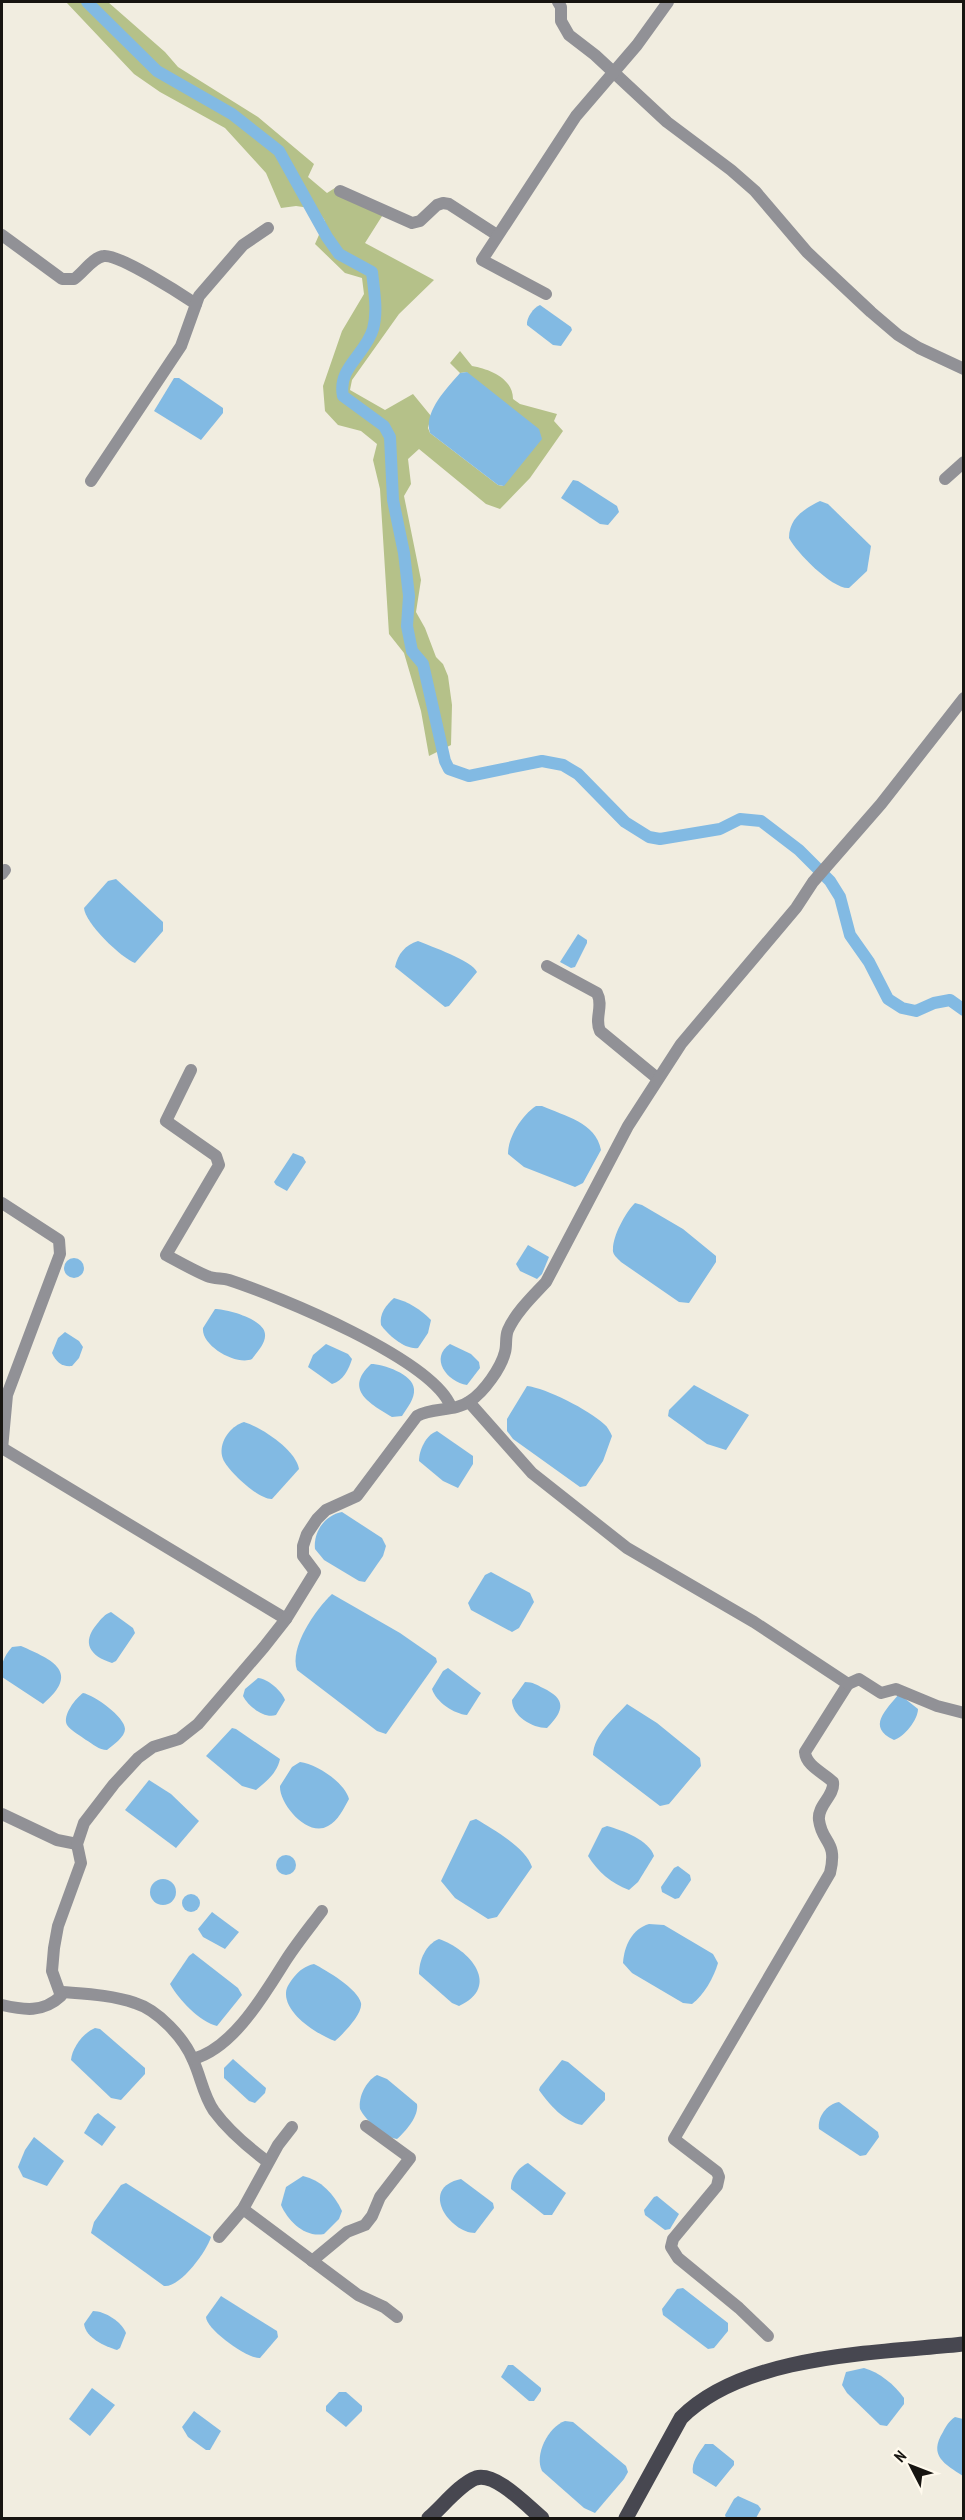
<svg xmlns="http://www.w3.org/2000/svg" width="965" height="2520" viewBox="0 0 965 2520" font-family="'PT Sans Narrow',sans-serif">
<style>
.green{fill:#b5c189}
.water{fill:#82bae3}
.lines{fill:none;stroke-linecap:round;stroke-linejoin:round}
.canal{stroke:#82bae3;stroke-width:12}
.minor{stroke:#919196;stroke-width:12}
.major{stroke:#474750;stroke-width:15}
</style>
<rect width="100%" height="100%" fill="#f1ede0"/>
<path class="green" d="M66,2H108L165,52L178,67L258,117L314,164L308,177L327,193L338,186L384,213L365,243L434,280L399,314L352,380L350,390L385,410L413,394L431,416L428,428L430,433L498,485L503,486L467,372L460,373L450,363L460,351L472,366C489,369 513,378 513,399L520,404L557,414L554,421L563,431L530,478L500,509L486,504L419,449L408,459L411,484L404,496L421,580L416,612L425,628L436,657L443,664L448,676L452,705L451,745L429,756L421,711L404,653L389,634L380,489L373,460L377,444L361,431L338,425L325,411L323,386L342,331L364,294L362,278L345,273L315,244L325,221L317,209L296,206L281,208L266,173L225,128L160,92L134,74Z"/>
<g class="water">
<path d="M540,305L571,327L572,330L561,346L553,345L527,325C526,318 534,307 540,305Z"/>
<path d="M467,372L539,429L542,439L504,486L498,485L430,433C423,412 448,387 460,373Z"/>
<polygon points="174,378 179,378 223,408 223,413 201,440 154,411"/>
<polygon points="573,480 578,481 617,506 619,512 608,525 600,524 561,498"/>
<path d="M820,501L828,504L871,546L867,571L849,588C833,590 796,552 789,538C789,518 804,509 820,501Z"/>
<path d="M116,879L163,922V931L135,963C121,958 85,923 84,908L108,881Z"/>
<polygon points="578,934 587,940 587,943 575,967 571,968 560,962"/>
<path d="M418,941C430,946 473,961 477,972L449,1006L445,1007L395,967C398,954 405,945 418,941Z"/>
<path d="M536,1106H542C564,1116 596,1122 601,1150L583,1183L575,1187L524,1167L508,1154C508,1137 522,1115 536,1106Z"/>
<polygon points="293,1153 303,1157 306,1162 287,1191 276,1185 274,1182"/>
<path d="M635,1203L642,1205L683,1229L716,1256V1262L689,1303L679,1302L621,1262C617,1258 612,1254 613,1249C613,1236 625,1213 635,1203Z"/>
<polygon points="528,1245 549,1257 542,1274 537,1279 520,1271 516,1264"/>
<circle cx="74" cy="1268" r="10"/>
<path d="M394,1298C409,1302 420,1309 431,1320L428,1333L418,1348C405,1350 388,1335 381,1325C379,1314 386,1305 394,1298Z"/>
<path d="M215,1309C227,1309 264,1319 265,1334C266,1343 257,1352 252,1359C237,1366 201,1346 203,1328Z"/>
<path d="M65,1332L79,1341L83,1347L79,1358L72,1366C62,1367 56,1362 52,1353L58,1338Z"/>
<path d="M326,1344L348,1354L352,1359C349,1369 343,1381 332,1384L308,1367L313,1355Z"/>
<path d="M450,1344L471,1354L479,1362L480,1368L467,1385C447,1382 429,1358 450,1344Z"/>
<path d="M371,1364C383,1364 413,1374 414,1389C415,1399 407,1408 402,1416L392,1417C371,1404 343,1390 371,1364Z"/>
<polygon points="694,1385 749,1415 726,1450 707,1444 668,1416 669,1410"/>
<path d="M527,1386C546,1388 589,1410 604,1424C608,1427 610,1432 612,1436L603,1461L586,1486L580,1487L513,1439L507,1431V1419Z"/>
<path d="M244,1422C261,1427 296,1450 299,1469L272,1499C259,1500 228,1471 223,1459C217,1444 230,1426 244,1422Z"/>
<path d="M437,1431L473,1456V1464L458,1488L443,1481L419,1461C419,1450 426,1435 437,1431Z"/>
<path d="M342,1512L382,1538L386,1546L383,1556L365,1582L359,1581L324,1560L315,1549C313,1532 325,1515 342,1512Z"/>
<polygon points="491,1572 530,1593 534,1602 519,1628 512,1632 471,1610 468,1603 485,1575"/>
<path d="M332,1594L400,1633L436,1658L437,1662L386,1734L377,1731L297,1670C289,1648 315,1610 332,1594Z"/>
<path d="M111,1612L133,1628L135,1633L116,1661L112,1663C90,1656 81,1643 97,1624C101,1619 105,1614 111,1612Z"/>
<path d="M21,1646C53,1660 81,1672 43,1704L2,1677C1,1663 3,1658 12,1647Z"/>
<path d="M448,1668L481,1693L467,1715C454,1714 436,1702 432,1689L443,1671Z"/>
<path d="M258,1678C268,1679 281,1690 285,1700L276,1715C264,1719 248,1706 243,1696L245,1689Z"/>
<path d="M525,1682C533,1682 537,1685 543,1688C566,1699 565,1710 547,1728C532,1728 512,1716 512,1700Z"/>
<path d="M83,1693C94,1695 125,1717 125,1729C125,1737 113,1745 107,1750C99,1750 93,1744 86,1740C81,1736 71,1731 67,1725C62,1715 76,1698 83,1693Z"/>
<path d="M899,1694L918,1709C918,1720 904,1737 894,1740C866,1727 886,1710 899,1694Z"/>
<path d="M627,1704L657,1723L700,1758L701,1766L669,1804L660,1806L593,1755C593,1736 615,1717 627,1704Z"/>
<path d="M232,1728L236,1729L280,1759C277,1773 267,1781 256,1790L242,1786L206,1756Z"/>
<path d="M300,1762C317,1764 345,1783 349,1799C344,1808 338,1821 328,1826C308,1838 279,1804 280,1786L292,1767Z"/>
<polygon points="149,1780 171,1794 199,1821 176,1848 125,1810"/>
<path d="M476,1819C493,1829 526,1848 532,1867L497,1917L488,1919L455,1898L441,1881L470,1821Z"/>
<path d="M607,1826C622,1830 649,1840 654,1856L638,1882L629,1890C611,1883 598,1872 588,1856L602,1828Z"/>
<circle cx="286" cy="1865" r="10"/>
<polygon points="678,1866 690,1875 691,1880 679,1898 675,1899 662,1892 661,1887 674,1868"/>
<circle cx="163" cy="1892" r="13"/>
<circle cx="191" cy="1903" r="9"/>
<polygon points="212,1912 239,1932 225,1949 203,1937 198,1929"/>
<path d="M649,1924L664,1925L713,1954L718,1963C714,1977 704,1995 692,2004L683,2003L632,1973L623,1963C624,1946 632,1929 649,1924Z"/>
<path d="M439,1939C469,1949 502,1986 459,2006L452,2003L419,1974C419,1960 426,1944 439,1939Z"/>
<path d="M193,1953L238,1988L242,1995L217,2026C200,2022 179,2000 170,1984L189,1956Z"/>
<path d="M314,1964C326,1970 358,1989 361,2003C363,2014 343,2034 335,2041C318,2035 285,2014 286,1993C286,1987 291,1981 294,1977C300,1970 305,1966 314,1964Z"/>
<path d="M95,2028L100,2029L145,2068V2074L121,2100L111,2098L71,2060C72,2048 83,2033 95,2028Z"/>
<polygon points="233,2059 266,2088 265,2093 255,2103 249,2101 224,2078 224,2068"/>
<path d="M562,2060L568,2062L605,2093V2100L582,2125C564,2122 549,2104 539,2090L540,2087Z"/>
<path d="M377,2075L387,2079L417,2104C419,2116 406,2131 397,2139C384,2137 366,2121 360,2109C358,2097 366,2081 377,2075Z"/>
<path d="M839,2102L878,2132L879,2137L866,2155L860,2156L819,2129C817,2117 827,2104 839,2102Z"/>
<polygon points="98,2113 116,2127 102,2146 84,2133 94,2116"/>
<polygon points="34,2137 64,2161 47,2186 23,2177 18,2167 25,2150"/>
<path d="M528,2163L566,2193L552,2215H544L511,2189C510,2178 519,2167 528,2163Z"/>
<path d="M303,2176C321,2180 334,2194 342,2211L339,2219L324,2234C305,2238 288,2221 281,2205L286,2187Z"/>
<path d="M461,2179L493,2203L494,2208L475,2233C450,2233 418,2188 461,2179Z"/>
<path d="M126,2183L211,2237C207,2251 180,2288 164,2286L91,2233L94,2222L121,2185Z"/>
<polygon points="657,2196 679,2214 670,2229 665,2230 645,2215 644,2210 654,2197"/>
<polygon points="683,2288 728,2323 728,2331 714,2348 708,2349 663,2315 662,2309 677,2289"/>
<path d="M221,2296L277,2331L278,2337L260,2358C247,2359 206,2329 206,2317Z"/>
<path d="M93,2311C105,2311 122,2322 126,2333L120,2348L117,2350C104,2346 86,2338 84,2324Z"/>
<polygon points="508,2365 513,2365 541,2388 541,2391 534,2401 529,2401 501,2377"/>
<path d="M864,2368C879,2372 895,2385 904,2398V2404L887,2426L880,2425L847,2393L842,2385L846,2372Z"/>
<polygon points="92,2388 115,2405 90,2436 69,2419"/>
<polygon points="339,2392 346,2392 362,2406 362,2411 346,2427 326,2411 326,2406"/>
<polygon points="194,2411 221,2431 210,2450 206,2450 188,2437 182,2427"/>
<path d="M955,2417L963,2419V2476C945,2464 928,2456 943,2432C946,2426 949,2421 955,2417Z"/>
<path d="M565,2421L573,2422L626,2466L628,2472L624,2479L595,2513L584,2508L542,2471C534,2455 548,2427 565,2421Z"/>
<path d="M705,2444H713L734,2461V2465L716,2487L693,2473C691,2462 699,2453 705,2444Z"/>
<polygon points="738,2496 758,2505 761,2509 756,2518 726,2518 725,2515 734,2499"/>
</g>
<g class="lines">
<path class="canal" d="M87,2L157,71L232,114L279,151L327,237L339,254L372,272C374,291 378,311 373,329C366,354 337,368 343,396L384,426L390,437L393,500L404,553L409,596L407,626L412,651L423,664L445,761L449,769L469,776L542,761L563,765L578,774L625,822L649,837L660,839L720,829L740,819L761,821L799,850L830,881L840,897L850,935L869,962L888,999L902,1008L916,1011L934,1003L950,1000L964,1010"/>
<g class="minor">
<polyline points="558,2 561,7 561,21 569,35 595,55 667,122 731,170 755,191 807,252 871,312 898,335 919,348 964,369"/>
<polyline points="340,191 412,223 420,221 437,205 443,203 449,204 497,235"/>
<path d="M2,235L62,279H74C83,273 93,257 104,256C119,254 181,294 196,304"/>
<polyline points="546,294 482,260 576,116 637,45 668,2"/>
<polyline points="945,479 964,462"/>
<polyline points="91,481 181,346 199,296 243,245 268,228"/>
<polyline points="2,874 5,870"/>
<path d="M547,966L597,993C604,1006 594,1018 600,1031L657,1078"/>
<path d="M191,1070L166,1121L216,1156L219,1165L166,1255C179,1262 193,1270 207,1276C214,1279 222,1278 229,1280C278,1296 433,1359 451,1407"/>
<polyline points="2,1203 59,1240 60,1254 7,1395 2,1449"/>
<path d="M469,1402L532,1473L627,1548L754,1622L848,1684L805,1752C806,1766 824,1773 833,1782C835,1796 817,1805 819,1820C822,1844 838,1840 830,1873L674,2139L717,2172L719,2177L717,2186L673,2239L671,2247L678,2258L739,2308L768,2336"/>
<polyline points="2,1448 286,1619"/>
<polyline points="848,1684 859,1679 881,1693 896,1689 937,1706 964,1713"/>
<polyline points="2,1814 57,1840 77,1844"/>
<path d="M62,1992C86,1994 112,1995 135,2003C158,2010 184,2038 193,2060C201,2077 203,2095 214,2111C228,2130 249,2148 268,2162"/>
<path d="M2,2005C24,2010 43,2013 61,1996L52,1971L54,1948L58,1926L81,1863L77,1844L84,1823L114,1784L138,1758L153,1747L179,1739L198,1724L264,1647L286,1619L315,1572L303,1556V1546L307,1534L317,1519L326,1510L357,1496L417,1416C433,1407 455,1412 470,1401C484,1392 501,1368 505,1352C507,1345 505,1337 508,1330C516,1312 533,1296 546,1282L628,1126L681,1044L796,908L813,882L881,804L964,698"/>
<path d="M193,2059C234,2048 265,1993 286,1960C297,1943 310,1927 322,1911"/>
<polyline points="243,2209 358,2295 384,2307 397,2317"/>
<polyline points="219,2237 243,2209 278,2145 292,2127"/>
<polyline points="312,2261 347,2232 365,2225 372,2216 380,2197 410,2158 366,2126"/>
</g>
<g class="major">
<path d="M429,2518C441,2508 461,2483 476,2478C496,2472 527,2506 542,2518"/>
<path d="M626,2518L681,2418C744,2354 878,2353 964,2344"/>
</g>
</g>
<rect width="965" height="2520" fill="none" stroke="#171511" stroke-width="6"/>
<g transform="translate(911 2466) rotate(312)" stroke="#fffaed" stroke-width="4.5" paint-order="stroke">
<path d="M0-4.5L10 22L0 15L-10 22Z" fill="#171511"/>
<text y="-9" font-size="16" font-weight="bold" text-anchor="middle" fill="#171511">N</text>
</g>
</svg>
